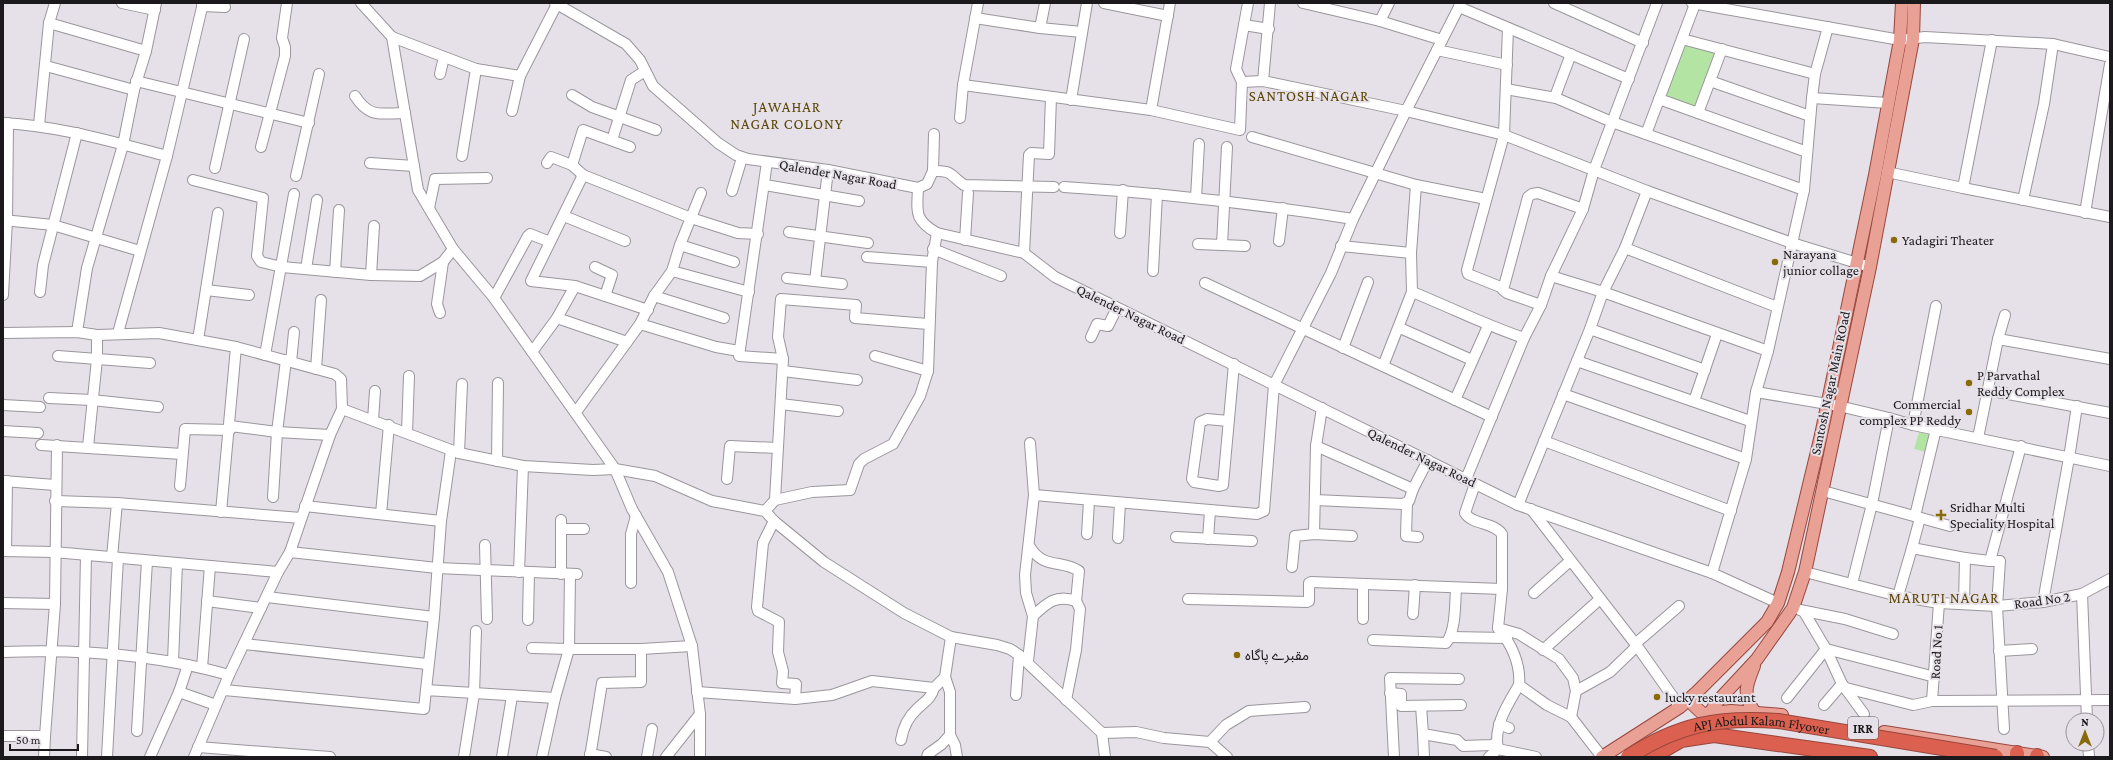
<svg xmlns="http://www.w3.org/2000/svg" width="2113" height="760" viewBox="0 0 2113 760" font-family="'Crimson Pro','Noto Sans Arabic',serif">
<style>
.green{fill:#b3e4a4}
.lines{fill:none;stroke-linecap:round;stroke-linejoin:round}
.minor-casing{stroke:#9a969c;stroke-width:12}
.major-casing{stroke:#98473d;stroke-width:14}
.highway-casing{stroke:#98473d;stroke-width:16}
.minor{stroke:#fff;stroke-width:10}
.major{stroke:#e9a095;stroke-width:12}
.highway{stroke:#db604f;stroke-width:14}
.highway-bridge-casing{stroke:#98473d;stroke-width:16;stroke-linecap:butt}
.highway-bridge{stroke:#db604f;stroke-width:14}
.poi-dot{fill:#896a08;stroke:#e6e1e8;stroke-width:1.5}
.labels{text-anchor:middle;stroke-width:4;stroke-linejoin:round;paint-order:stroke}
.shield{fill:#e6e1e8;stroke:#585558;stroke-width:1}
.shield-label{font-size:13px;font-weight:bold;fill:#1b191b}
.street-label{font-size:14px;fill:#1b191b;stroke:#e6e1e8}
.poi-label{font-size:14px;fill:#1b191b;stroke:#e6e1e8;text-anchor:start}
.neighbourhood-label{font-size:15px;letter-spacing:1px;fill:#5d4708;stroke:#e6e1e8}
</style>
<rect width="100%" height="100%" fill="#e6e1e8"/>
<g class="green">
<polygon points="1682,41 1719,51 1697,111 1660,96"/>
<polygon points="1919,432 1930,435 1926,452 1914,449"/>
</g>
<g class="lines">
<g class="minor-casing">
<g id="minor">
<polyline points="122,3 155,10"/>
<polyline points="361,3 392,37 418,190 453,249 494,298 615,469 632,509 668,572 692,646 700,714 700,757"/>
<path d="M555,3L626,44L640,60L653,86L718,143L736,155L748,159L828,170L918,188C917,212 914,220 937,233L1024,253L1055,277L1518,505L1712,573L1778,603"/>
<polyline points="1104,3 1168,16"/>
<polyline points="1303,3 1380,21"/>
<polyline points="1389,3 1380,21 1442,40"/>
<polyline points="1554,3 1643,43"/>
<polyline points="1692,3 1900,40 1925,37 2053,44 2110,57"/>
<polyline points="202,6 225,7"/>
<polyline points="1459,7 1629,79"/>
<polyline points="975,18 1040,28 1045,3"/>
<polyline points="49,23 55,3"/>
<polyline points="1244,25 1269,29"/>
<polyline points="1040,28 1082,32"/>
<polyline points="392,37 476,69 462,156"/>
<polyline points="1682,39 1815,74"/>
<polyline points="1437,50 1507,65"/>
<polyline points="146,51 156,3"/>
<polyline points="46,66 134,90"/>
<polyline points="476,69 520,76"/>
<polyline points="440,74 444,57"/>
<polyline points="136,81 309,123"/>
<polyline points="1263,81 1270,3"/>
<polyline points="1710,81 1810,116"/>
<polyline points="1242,82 1263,81 1406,111 1504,135 1647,191 1792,243 1870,267"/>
<polyline points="963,85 1151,110 1240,130 1242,82 1236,69 1248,3"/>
<polyline points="1506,89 1556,98 1612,122 1804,190"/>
<polyline points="572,95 592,107 656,130"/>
<path d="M355,96C370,119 381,113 405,113"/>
<polyline points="1556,98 1556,94 1571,54"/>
<polyline points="1812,98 1888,103"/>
<polyline points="1659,99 1807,152"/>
<polyline points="1071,100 1087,3"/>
<polyline points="1151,110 1170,3"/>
<polyline points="512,111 520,76 557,4"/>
<polyline points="1698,113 1722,49"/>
<polyline points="960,118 963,85 978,3"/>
<path d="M3,123C60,126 113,142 167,156"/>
<polyline points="39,125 49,23 146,51 134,90 123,145 87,268 77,332"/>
<polyline points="1646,134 1695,4"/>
<polyline points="1252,137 1416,185 1486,199"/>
<polyline points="612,140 631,80 645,71"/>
<polyline points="261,147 285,56 285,47 282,38 287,3"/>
<polyline points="767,162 739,356 783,359 775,500"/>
<polyline points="370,163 414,166"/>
<polyline points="547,163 551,157 572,165"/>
<polyline points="215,168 244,39"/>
<polyline points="933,171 934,134"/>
<polyline points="1887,172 1963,188 1992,40"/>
<polyline points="583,175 572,165 583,130 630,147"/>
<polyline points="296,176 319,74"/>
<polyline points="193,180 263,198 257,256 261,262 282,267 371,275 420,276 443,262 453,249"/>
<polyline points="765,185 859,201"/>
<path d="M1416,185L1411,253L1412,292C1450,307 1485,325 1524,338"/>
<path d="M1064,187C1161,193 1257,204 1353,219"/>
<path d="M918,188L927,184L933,171C952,170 950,175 964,185L1054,187"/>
<polyline points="1963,188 2110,217"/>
<polyline points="732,191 742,158"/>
<polyline points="1196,198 1199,144"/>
<polyline points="2023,200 2044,104 2053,44"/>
<polyline points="429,208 435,179 487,178"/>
<polyline points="2085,213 2110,64"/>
<polyline points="564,216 625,241"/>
<polyline points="3,220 53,225 140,251"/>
<polyline points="789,232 868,243"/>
<polyline points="1120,233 1123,190"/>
<polyline points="965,240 968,193"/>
<polyline points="1279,241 1283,208"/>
<polyline points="1198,244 1222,245 1227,147"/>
<polyline points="680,245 734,262"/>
<polyline points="1222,245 1245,246"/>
<polyline points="1341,246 1411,253"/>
<polyline points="1625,248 1777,307"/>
<polyline points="933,249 1001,276"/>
<polyline points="1024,253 1029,155 1031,153 1049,154 1051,97"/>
<polyline points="867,257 932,262"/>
<polyline points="595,267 612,275 605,296"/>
<polyline points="306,269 317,200"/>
<polyline points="672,271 749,292"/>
<polyline points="1153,271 1157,194"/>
<polyline points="335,272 339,210"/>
<polyline points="371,275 374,226"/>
<polyline points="1551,276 1603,292 1768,351"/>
<polyline points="787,278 842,284"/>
<polyline points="815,281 828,170"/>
<polyline points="1205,283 1492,417"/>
<polyline points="1503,288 1468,274 1467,270 1504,135 1508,28"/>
<polyline points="206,290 249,295"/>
<polyline points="40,292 43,265 77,133"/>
<polyline points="3,295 7,220 8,123"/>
<polyline points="654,296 724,318"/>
<polyline points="494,298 528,236 530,234 550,242"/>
<polyline points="1541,305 1507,293 1503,290 1528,197 1532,194 1538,193 1583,209"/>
<polyline points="648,310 575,286 531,281 583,175 691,218 738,233 758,234"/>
<polyline points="440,313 437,304 443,262"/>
<polyline points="557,318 627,342 640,324 654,296 672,271 680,245 701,193"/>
<polyline points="640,324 716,347 739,351"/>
<polyline points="1400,328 1472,360"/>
<polyline points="1590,329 1705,370"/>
<polyline points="3,333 77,332 97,335 159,333 236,347 335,374 341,379 342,409 330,435 290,552 278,572 229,675 194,757"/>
<polyline points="118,333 167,156 203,3"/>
<polyline points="1091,337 1097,324 1108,326 1117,308"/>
<polyline points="1998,339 2110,359"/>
<polyline points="198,340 218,213"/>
<polyline points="1343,348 1368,282"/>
<polyline points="532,352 557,318 575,286"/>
<polyline points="265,355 294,194"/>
<polyline points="58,356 150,363"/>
<polyline points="875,356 928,371"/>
<polyline points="783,359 778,337 781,299 856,305 855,318 928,324"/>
<polyline points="1577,361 1750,421"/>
<polyline points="291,362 294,332"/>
<polyline points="1383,366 1412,292"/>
<polyline points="316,369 321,300"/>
<polyline points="783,371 857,380"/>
<polyline points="1987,390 2110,413"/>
<polyline points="1756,392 1839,406 1889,418 1872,504 1852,584"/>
<polyline points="1563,394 1746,459"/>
<polyline points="49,398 92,400 158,407"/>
<polyline points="1455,400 1488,326"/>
<polyline points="1694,401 1717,334"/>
<polyline points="781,404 838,411"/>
<polyline points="3,405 40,407"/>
<polyline points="342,409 459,453 523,466 593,470 615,469 655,476 712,501 765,511 774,521 824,562 904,613 951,637 997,645 1010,649 1019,655 1102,733 1136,732 1164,738 1210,742 1227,757"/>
<polyline points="576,412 627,342"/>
<polyline points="1889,418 1913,425 2110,466"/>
<polyline points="373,420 375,391"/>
<polyline points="1228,421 1207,419 1200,422 1192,479 1194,482 1219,486 1223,485 1234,364"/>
<polyline points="1913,425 1936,306"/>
<polyline points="230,426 277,432 330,435"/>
<polyline points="3,431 38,433"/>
<polyline points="407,433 409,376"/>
<polyline points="1978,438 1998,339 2005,315"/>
<polyline points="1544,441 1731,511"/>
<polyline points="1030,443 1034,495"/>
<polyline points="41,445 182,454"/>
<polyline points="1316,446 1413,489 1428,460"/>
<polyline points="88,447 97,359 97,335"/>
<polyline points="459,453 462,384"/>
<polyline points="497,461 498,383"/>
<polyline points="727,479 730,446 777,448"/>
<polyline points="1466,479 1524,338 1541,305 1551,276 1583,209 1594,170 1657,3"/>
<polyline points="3,481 55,485"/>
<polyline points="180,486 185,429 230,430"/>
<polyline points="1823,491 1950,526"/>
<polyline points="273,497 277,432 286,360"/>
<polyline points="1315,500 1403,504 1409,501 1413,489"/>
<polyline points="55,501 117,503 112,557"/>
<polyline points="117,503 301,518"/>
<polyline points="1407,503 1406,536 1418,537"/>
<polyline points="1518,505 1590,329 1603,292 1625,248 1647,191"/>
<polyline points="305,506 441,521"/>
<polyline points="1531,509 1637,646 1680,707"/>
<polyline points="765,511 775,500 812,492 850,490 859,464 864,459 893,444 920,396 928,371 932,262 937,233"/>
<polyline points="221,512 236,347"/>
<polyline points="381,514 389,425"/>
<polyline points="1915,516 1936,429"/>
<polyline points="774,521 763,543 757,607 758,611 779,622 778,652 783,671 782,683 796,684 795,699"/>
<polyline points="561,529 584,529"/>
<polyline points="1087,534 1089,501"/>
<polyline points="1314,534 1316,446 1322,408"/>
<polyline points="1176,537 1252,541"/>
<polyline points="1118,538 1120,503"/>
<polyline points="1208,539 1210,511"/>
<polyline points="485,545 487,619"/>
<path d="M1030,547C1044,570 1062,559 1079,571L1076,601"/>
<polyline points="1912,548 1920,518"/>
<polyline points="3,551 54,552 278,572"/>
<polyline points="6,551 7,481"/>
<polyline points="290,552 437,568 577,574"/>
<polyline points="1965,558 1990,561"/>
<polyline points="1292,567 1295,536 1314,534 1352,536"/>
<polyline points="519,572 523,466"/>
<polyline points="1805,572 1898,596 1939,603 1997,606 2043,602 2082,594 2110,579"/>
<polyline points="1712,573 1746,459 1756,392 1768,351 1804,190 1812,98 1815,74 1828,27"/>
<polyline points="561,574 561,520"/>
<polyline points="631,583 631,534 636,516"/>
<path d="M1502,589L1498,628C1511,643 1521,664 1519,685L1547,705L1571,717L1602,757"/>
<polyline points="1534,593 1570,561"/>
<polyline points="2082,594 2087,720"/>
<polyline points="1898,596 1912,548 1965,558 1964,604"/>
<polyline points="267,597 434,617"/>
<path d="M1188,599L1307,602L1309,601V583L1311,582L1502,589V534C1494,522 1472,525 1465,513L1475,484"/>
<polyline points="207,601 261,608"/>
<polyline points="2043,602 2069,458 2077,406"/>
<polyline points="3,603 55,604"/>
<polyline points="1800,610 1845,619 1893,634"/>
<polyline points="1804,612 1826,649 1842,684 1864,714"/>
<polyline points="1413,614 1415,585"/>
<path d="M1033,616C1047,603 1056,594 1076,601L1080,609L1076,650L1066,700"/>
<polyline points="1363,619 1363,584"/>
<polyline points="528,620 529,572"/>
<polyline points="1498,628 1519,634 1559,659 1573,678 1576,691 1571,717"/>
<polyline points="1450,637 1507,638"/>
<path d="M1373,640L1446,643C1456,632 1455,602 1456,588"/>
<polyline points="244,644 427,664"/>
<polyline points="1635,644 1679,606"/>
<polyline points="532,648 569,649 570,574"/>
<polyline points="1543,650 1600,599"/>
<polyline points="1999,651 2032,649"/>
<path d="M3,652C80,649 155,654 229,675"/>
<polyline points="173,661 177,563"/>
<polyline points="1028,661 1033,616 1026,593 1025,575 1034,495 1257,514 1264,511 1274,385 1331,273 1353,219 1406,111 1461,3"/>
<polyline points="202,668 210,566"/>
<polyline points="1846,688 1913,705 1932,701 2110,700"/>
<polyline points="224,690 424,709 426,690 555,698"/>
<polyline points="426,690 434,617 441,521 451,451"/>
<polyline points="1576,691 1610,672 1637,646"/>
<polyline points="179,692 216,705"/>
<polyline points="697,692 795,699 832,695 872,681 934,688 945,677 951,637"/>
<polyline points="1390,693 1401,694 1401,706 1461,705"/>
<polyline points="1016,695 1019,655"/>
<polyline points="1787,698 1826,649 1935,677"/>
<polyline points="1932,701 1939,603"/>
<polyline points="1824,705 1842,684"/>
<polyline points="1421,706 1423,734 1457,740 1463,746 1491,745 1497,743"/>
<polyline points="1499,724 1509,728"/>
<polyline points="2004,729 1997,606 2000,561 1990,561 2021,446"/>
<polyline points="137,731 147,561"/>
<polyline points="1102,733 1105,757"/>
<polyline points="1423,734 1424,757"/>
<polyline points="950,735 955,745 957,757"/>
<polyline points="3,736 45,736 44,757"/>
<polyline points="45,736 55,604 57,445"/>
<path d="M901,740C903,728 907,718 917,709C924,702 931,699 934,688"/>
<polyline points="1210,742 1226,725 1249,711 1305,707"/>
<polyline points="2088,744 2089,757"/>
<polyline points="198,747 330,757"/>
<path d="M1498,749C1493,726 1508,704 1519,685"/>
<polyline points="590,754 606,757"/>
<polyline points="82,757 86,555"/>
<polyline points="107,757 118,558"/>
<polyline points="150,757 179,692 188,665"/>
<polyline points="464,757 474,694 476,631"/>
<polyline points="502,757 512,696"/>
<polyline points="542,757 555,698 569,649 641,649 692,646"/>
<polyline points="590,757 602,683 641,682 641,649"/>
<polyline points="647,757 652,729"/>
<polyline points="666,757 700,714"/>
<polyline points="927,757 928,754 942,744 950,735 950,692 945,677"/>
<polyline points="1394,757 1390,678 1459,679"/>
<polyline points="1489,757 1498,749 1536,757"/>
</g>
</g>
<g class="major-casing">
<g id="major">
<path d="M1754,666C1746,686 1742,694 1755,713"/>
<polyline points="1688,700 1703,714 1731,711 1782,715"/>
<polyline points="1700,731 1716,703 1757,659 1793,608 1805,572 1870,267 1913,39 1914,3"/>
<polyline points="1884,732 2043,757"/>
<polyline points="1602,757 1680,707 1697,692 1767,622 1778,603 1788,572 1821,435 1875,175 1900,40 1902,3"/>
</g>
</g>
<g class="highway-casing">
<g id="highway">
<polyline points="1652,757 1681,740 1714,735 1870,757"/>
<polyline points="2017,757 2017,753"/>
<polyline points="2037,757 2037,756"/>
</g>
</g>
<use href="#minor" class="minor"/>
<use href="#major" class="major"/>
<use href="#highway" class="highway"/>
<g class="highway-bridge-casing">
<g id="highway-bridge">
<path id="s1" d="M1628,757C1679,724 1718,717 1778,721L1996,757"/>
</g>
</g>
<use href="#highway-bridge" class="highway-bridge"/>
</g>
<g class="poi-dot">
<circle cx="1894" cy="240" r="4"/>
<circle cx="1775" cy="262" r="4"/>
<circle cx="1969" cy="383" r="4"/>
<circle cx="1969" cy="412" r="4"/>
<path d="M1939 509h4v4h4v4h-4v4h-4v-4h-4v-4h4z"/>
<circle cx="1237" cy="655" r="4"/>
<circle cx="1657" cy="697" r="4"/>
</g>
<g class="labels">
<rect class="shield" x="1848" y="717" width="30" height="22" rx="3"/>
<g class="shield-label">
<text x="1863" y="733">IRR</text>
</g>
<g class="street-label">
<text transform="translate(838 174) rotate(10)" y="5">Qalender Nagar Road</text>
<text transform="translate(1131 314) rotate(26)" y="5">Qalender Nagar Road</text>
<text transform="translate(1830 383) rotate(-78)" y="5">Santosh Nagar Main ROad</text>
<text transform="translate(1422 457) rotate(26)" y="5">Qalender Nagar Road</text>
<text transform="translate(2042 600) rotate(-8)" y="5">Road No 2</text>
<text transform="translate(1936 652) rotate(-87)" y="5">Road No 1</text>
<text dy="5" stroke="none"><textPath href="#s1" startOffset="141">APJ Abdul Kalam Flyover</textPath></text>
</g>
<g class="poi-label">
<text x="1902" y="245">Yadagiri Theater</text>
<text x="1783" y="259">Narayana<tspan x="1783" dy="16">junior collage</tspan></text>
<text x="1977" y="380">P Parvathal<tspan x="1977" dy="16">Reddy Complex</tspan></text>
<text x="1961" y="409" text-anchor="end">Commercial<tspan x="1961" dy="16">complex PP Reddy</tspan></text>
<text x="1950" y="512">Sridhar Multi<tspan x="1950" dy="16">Speciality Hospital</tspan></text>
<text x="1245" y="660">مقبرے پاگاہ</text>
<text x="1665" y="702">lucky restaurant</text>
</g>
<g class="neighbourhood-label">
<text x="1309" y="101">SANTOSH NAGAR</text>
<text x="787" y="112">JAWAHAR<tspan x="787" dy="17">NAGAR COLONY</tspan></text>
<text x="1944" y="603">MARUTI NAGAR</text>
</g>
</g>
<rect width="2113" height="760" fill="none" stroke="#1b191b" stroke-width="8"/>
<g transform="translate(2085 732)"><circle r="19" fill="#e6e1e8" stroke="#959196"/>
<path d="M0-3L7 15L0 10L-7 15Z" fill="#896a08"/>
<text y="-6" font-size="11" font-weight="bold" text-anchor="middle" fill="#1b191b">N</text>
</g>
<path d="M10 744v6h68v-6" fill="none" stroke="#1b191b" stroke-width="2"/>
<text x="16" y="744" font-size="12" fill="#1b191b" stroke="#e6e1e8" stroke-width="3" paint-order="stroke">50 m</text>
</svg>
